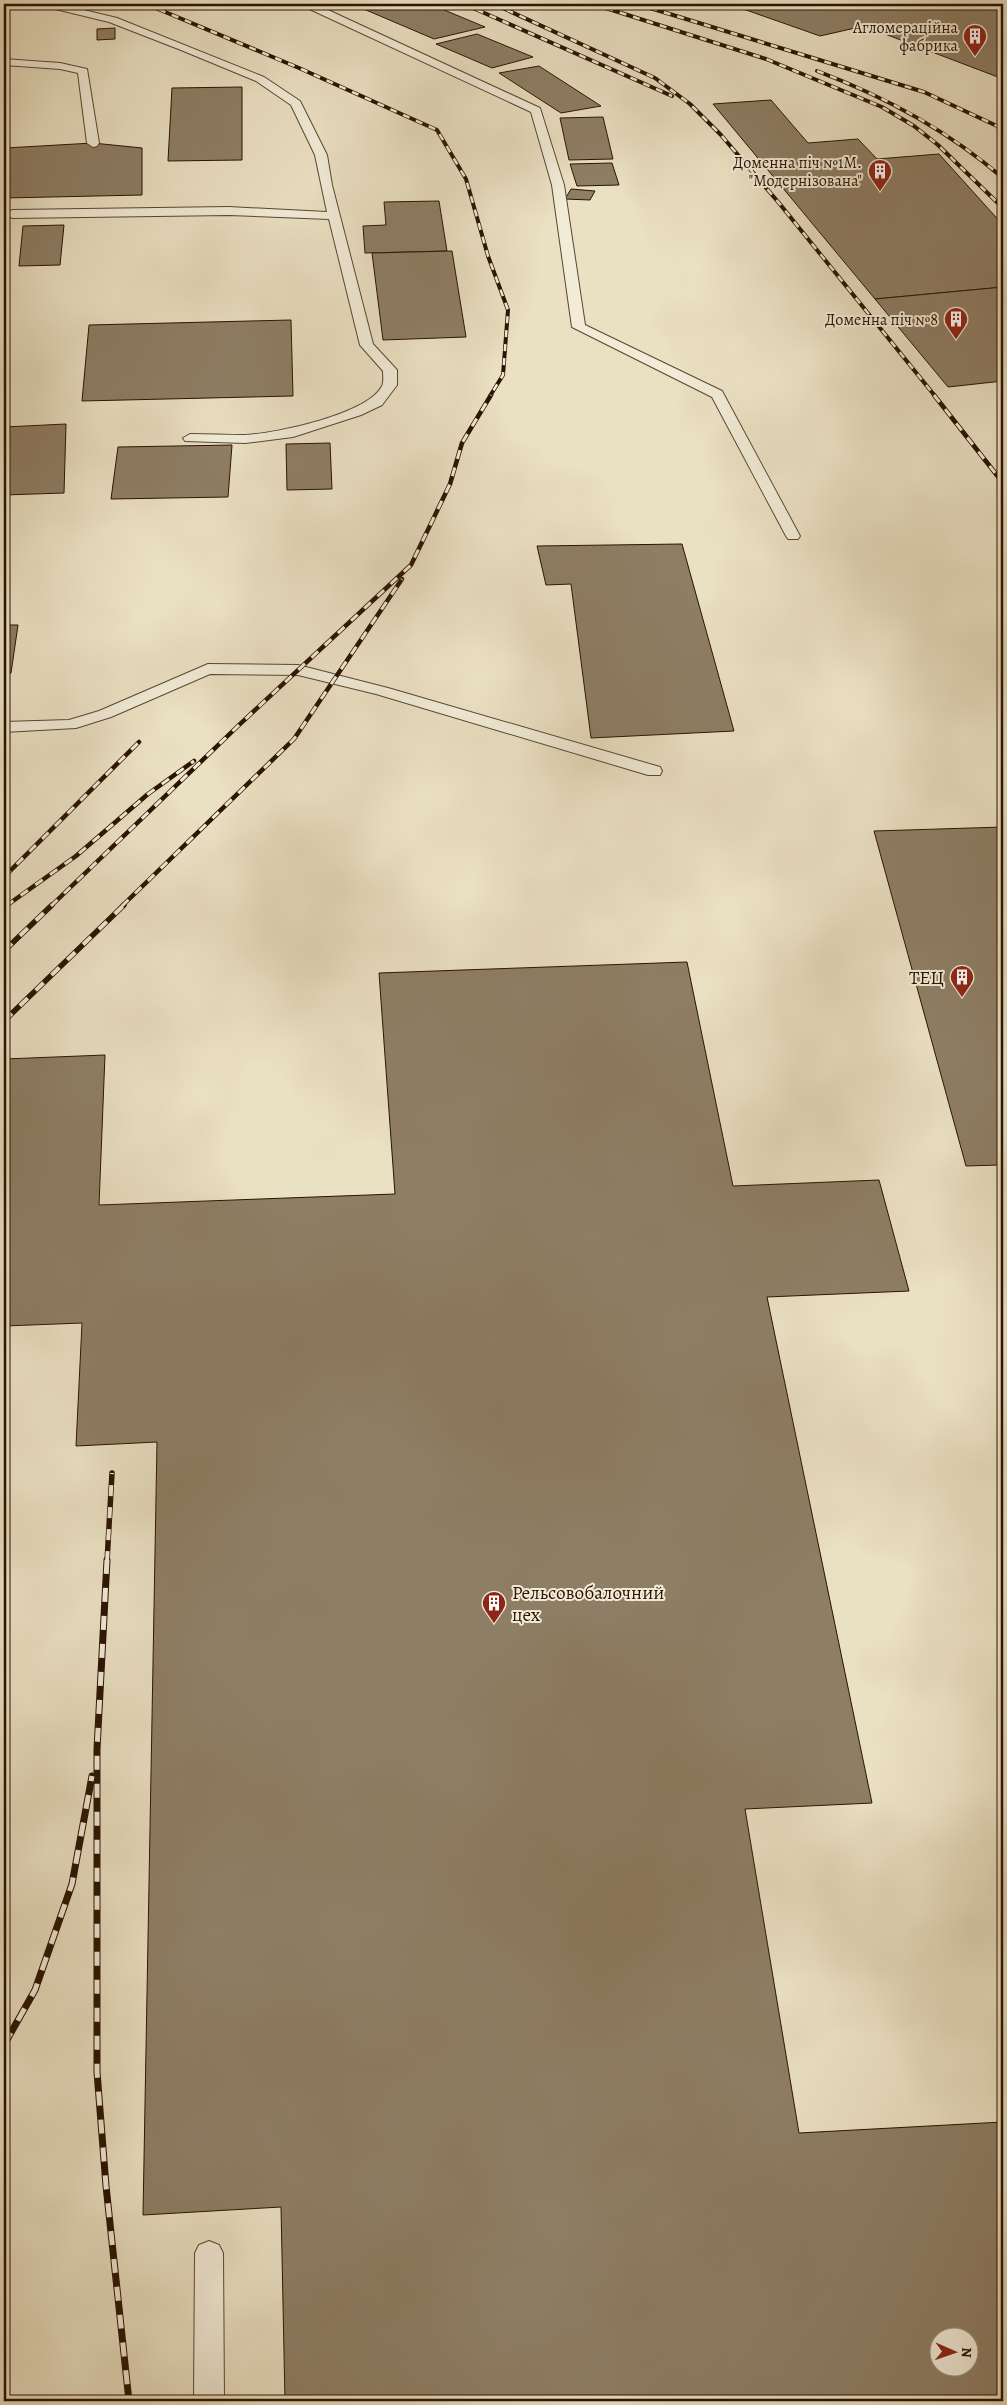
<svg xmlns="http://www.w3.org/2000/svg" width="1007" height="2405" viewBox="0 0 1007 2405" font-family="Alegreya,serif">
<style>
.building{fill:#8e7e65;stroke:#2a1300;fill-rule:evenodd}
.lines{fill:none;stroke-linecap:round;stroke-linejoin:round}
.lane-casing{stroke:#5a4630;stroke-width:2}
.lane{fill:#f1ebd7;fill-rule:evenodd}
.rail-far3-casing{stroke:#2a1300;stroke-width:4}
.rail-far2-casing{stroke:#2a1300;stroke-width:4.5}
.rail-far1-casing{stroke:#2a1300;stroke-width:5.5}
.rail-casing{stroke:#2a1300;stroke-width:7}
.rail-far3{stroke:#f1ebd7;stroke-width:2.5;stroke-dasharray:7;stroke-linecap:butt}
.rail-far2{stroke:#f1ebd7;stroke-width:3;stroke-dasharray:9;stroke-linecap:butt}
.rail-far1{stroke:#f1ebd7;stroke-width:4;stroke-dasharray:11;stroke-linecap:butt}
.rail{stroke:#f1ebd7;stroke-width:5;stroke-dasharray:14;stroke-linecap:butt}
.labels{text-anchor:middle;stroke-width:4;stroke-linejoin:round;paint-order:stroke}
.far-poi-label{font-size:16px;fill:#2a1300;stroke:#f1ebd7;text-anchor:end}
.poi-label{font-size:19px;fill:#2a1300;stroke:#f1ebd7;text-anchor:end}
</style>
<rect width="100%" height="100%" fill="#eae0c2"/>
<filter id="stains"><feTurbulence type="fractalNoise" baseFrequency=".004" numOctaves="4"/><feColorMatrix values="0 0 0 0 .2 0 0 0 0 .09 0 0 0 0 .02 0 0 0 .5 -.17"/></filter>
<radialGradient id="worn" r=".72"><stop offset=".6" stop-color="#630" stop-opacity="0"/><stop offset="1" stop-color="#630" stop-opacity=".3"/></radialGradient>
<g class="building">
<polygon points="352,4 430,4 485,27 434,39"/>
<polygon points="729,4 1003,4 1003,79 864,26 820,36"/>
<polygon points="115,28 115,39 97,40 97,29"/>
<polygon points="477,34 533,57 492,68 436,44"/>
<polygon points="539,66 601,106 561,113 499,73"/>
<polygon points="242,87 242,160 168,161 172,88"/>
<polygon points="771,100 808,143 858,139 877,159 939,154 1003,225 1003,287 875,299 713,104"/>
<polygon points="603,117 613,159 569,160 560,118"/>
<polygon points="93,143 142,148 142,195 4,198 5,148"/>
<polygon points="612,163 619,185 577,186 570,164"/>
<polygon points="571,189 595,191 590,200 565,199"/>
<polygon points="439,201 447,251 365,253 363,226 386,225 384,202"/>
<polygon points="64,225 60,265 19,266 23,226"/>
<polygon points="452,251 466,337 383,340 372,253"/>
<polygon points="1003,287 1003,381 948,387 875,299"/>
<polygon points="291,320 293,396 82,401 89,325"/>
<polygon points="66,424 64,493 4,495 4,427"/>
<polygon points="330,443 332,489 287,490 286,444"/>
<polygon points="232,445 228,497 111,499 118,447"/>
<polygon points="682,544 734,731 591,738 571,584 546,585 537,546"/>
<polygon points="4,625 18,625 11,673 4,673"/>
<polygon points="1003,827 1003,1176 1000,1165 966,1166 874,831"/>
<path d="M687,962L733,1186L879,1180L909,1291L767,1297L872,1803L745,1809L799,2133L1003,2122V2401H285L281,2207L143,2215L157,1442L76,1446L82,1323L4,1326V1059L105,1055L99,1205L395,1194L379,973ZM940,2338H970V2368H940Z"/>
</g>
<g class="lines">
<g class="lane-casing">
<g id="lane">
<path d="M42,4H59L117,18L264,77L300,101L327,155L332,185L373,344L397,370V385L382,405L361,415L293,437L245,443L185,441L183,438L190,434C208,434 226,435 244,435C275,434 368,414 382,386C384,382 383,375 383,371L360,345L329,219L229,215L12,218L6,214L12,210L229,207L327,212L315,155L291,105L256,81L181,50L109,22L43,6Z"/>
<polygon points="302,4 315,4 540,108 564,185 585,325 722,391 800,536 798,539 788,539 786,536 712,397 572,327 552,185 531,112 303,6"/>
<polygon points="4,59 60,63 87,69 99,143 97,146 93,147 87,143 78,73 60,69 4,65"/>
<polygon points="208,664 298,665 388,688 660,767 662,771 660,775 648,775 376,694 298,675 210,674 111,717 76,728 4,732 4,722 69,720 99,711"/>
<polygon points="209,2241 219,2245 223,2253 224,2401 194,2401 195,2253 199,2245"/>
</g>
</g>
<use href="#lane" class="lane"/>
<g class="rail-far3-casing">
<g id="rail-far3">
<polyline points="146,4 299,68 437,130 466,179 488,256 508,310 503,375 490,396"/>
<polyline points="464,4 672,96"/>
<polyline points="494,4 655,78 690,104 721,135 779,203 935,396"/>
<polyline points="593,4 766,59 882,107 914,126 938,145 1003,208"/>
<polyline points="637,4 924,92 997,126 1003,132"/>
<path d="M817,71C886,97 947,130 1003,178"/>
</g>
</g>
<g class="rail-far2-casing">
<g id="rail-far2">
<polyline points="934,395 1003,483"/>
<polyline points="4,877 139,742"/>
<polyline points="6,906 76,856 148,794 194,761"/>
<polyline points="51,906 239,725 411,565 450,484 462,443 491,395"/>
<polyline points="122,906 294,739 402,579"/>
</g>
</g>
<g class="rail-far1-casing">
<g id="rail-far1">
<polyline points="4,907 7,905"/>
<polyline points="4,951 52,905"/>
<polyline points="4,1021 124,905"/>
<polyline points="107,1562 112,1473"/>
</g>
</g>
<g class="rail-casing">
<g id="rail">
<polyline points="107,1560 97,1749 97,2072 106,2186 129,2401"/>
<polyline points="4,2045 35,1990 72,1884 92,1776"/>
</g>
</g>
<use href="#rail-far3" class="rail-far3"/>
<use href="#rail-far2" class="rail-far2"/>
<use href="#rail-far1" class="rail-far1"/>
<use href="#rail" class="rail"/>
</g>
<defs>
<g id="building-pin" transform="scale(1.25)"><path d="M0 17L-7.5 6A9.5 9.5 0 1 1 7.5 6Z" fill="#8f2418" stroke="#f1ebd7"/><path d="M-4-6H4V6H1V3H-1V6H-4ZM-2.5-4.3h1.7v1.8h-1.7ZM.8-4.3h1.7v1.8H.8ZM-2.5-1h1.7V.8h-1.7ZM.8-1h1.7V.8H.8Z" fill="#fff"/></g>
</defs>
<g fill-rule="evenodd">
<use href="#building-pin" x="975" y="36"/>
<use href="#building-pin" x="880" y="171"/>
<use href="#building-pin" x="956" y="319"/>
<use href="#building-pin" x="962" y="977"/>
<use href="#building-pin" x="494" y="1603"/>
</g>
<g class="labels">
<g class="far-poi-label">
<text x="958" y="33">Агломераційна<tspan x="958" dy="18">фабрика</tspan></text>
<text x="862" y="168">Доменна піч №1М.<tspan x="862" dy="18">"Модернізована"</tspan></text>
<text x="938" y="325">Доменна піч №8</text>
</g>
<g class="poi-label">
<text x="944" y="984">ТЕЦ</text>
<text x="512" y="1599" text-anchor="start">Рельсовобалочний<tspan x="512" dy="22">цех</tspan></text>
</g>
</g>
<rect width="1007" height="2405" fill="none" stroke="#eae0c2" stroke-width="20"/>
<rect x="5" y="5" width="997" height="2395" fill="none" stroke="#2a1300" stroke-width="2.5"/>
<rect x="10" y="10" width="987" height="2385" fill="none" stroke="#2a1300"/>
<g transform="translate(954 2352) rotate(92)"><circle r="24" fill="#f1ebd7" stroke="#a19581"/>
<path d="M0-4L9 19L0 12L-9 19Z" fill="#8f2418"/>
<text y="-8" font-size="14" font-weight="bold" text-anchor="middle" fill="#2a1300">N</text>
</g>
<rect width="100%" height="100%" filter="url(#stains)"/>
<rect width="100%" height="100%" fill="url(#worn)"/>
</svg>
